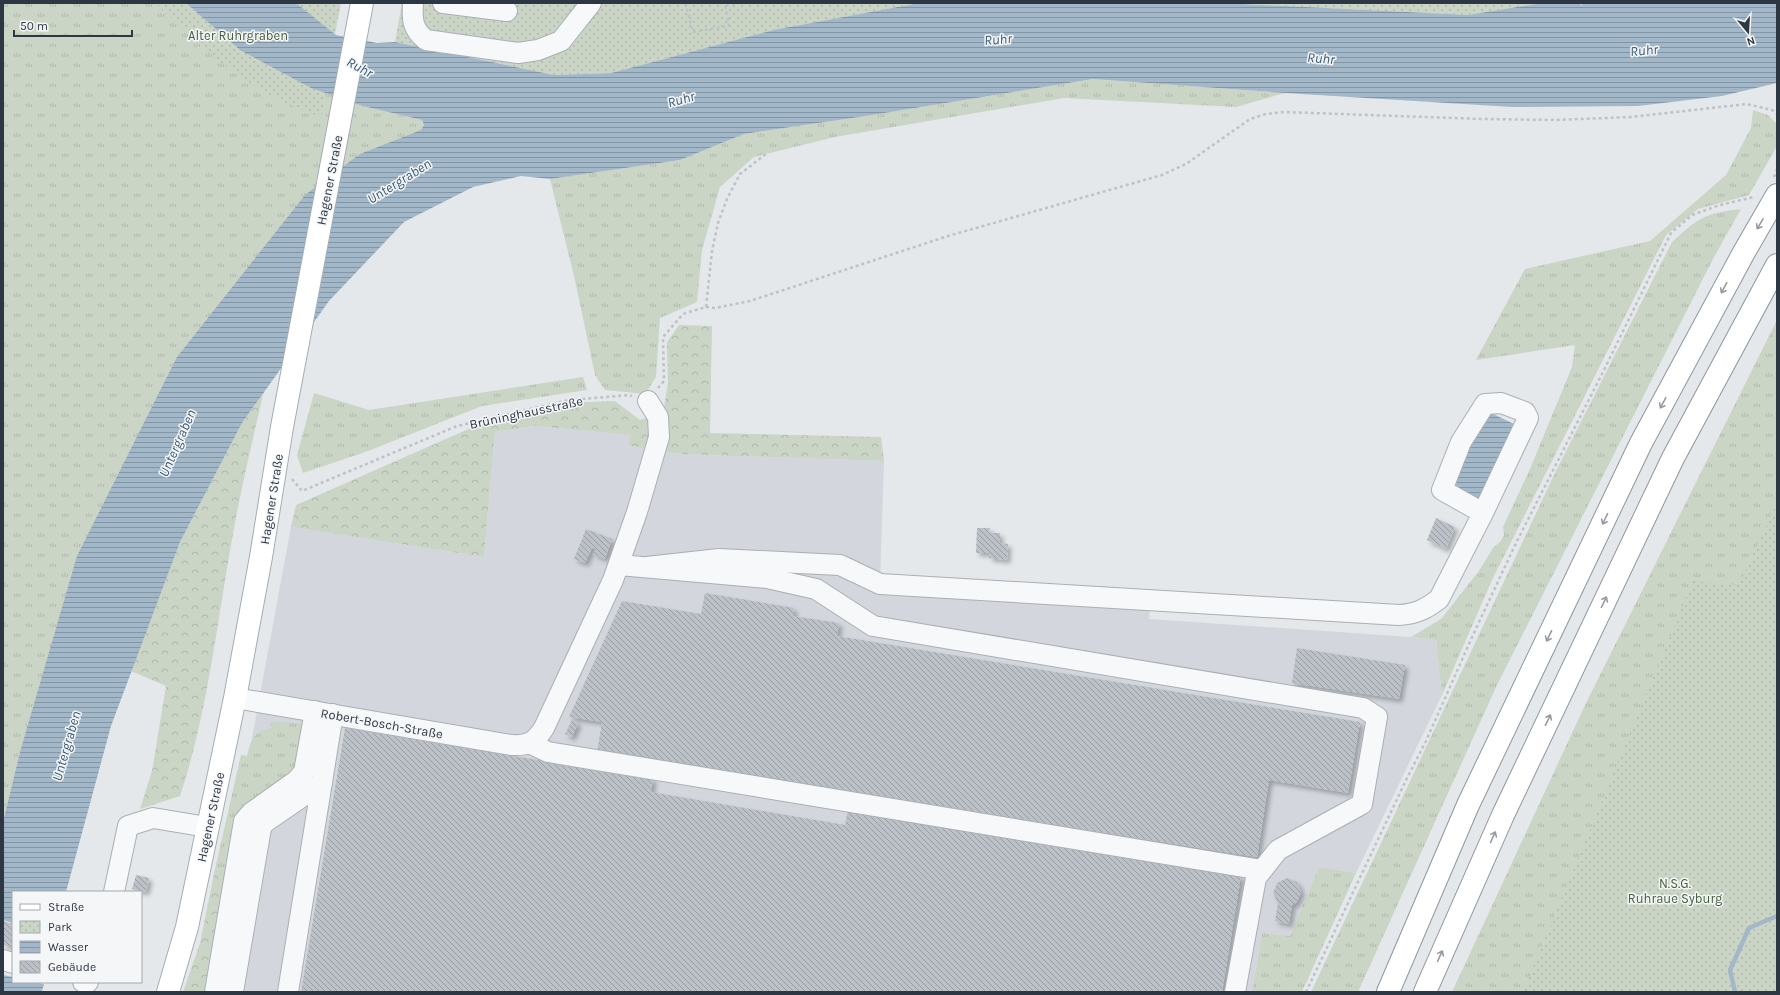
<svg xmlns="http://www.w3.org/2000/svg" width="1780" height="995" viewBox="0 0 1780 995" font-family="Karla,sans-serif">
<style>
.built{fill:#d3d7dd}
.grass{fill:url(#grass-tufts)}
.forest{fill:url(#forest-crowns)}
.park{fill:url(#park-dots)}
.water{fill:url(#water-rules)}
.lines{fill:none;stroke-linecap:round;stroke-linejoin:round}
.stream{stroke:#a2b8c9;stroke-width:4.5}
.building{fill:url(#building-back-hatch);filter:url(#shadow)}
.minor-casing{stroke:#a9afb5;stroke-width:22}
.major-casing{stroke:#a4adb6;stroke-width:24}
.highway-casing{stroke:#8d96a1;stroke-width:24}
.path{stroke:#bec2c7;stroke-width:2.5;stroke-dasharray:3 3;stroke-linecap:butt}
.minor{stroke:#f7f8fa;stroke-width:20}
.major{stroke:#fff;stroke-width:22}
.highway{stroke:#fff;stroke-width:22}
.oneway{stroke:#969aa1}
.labels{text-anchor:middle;stroke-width:3;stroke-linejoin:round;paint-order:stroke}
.park-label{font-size:13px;fill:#445e3b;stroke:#f4f6f8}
.street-label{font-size:13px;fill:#2d3643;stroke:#f4f6f8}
.water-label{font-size:14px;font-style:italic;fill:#395875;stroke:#f4f6f8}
</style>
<defs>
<pattern id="grass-tufts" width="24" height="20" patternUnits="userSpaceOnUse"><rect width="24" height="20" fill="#cbd5c6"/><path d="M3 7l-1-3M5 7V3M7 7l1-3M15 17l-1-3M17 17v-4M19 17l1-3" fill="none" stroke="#afb7ab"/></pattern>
<pattern id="forest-crowns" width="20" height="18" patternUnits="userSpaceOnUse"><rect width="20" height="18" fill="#cbd5c6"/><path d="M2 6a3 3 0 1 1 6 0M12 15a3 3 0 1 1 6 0" fill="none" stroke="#afb7ab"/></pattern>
<pattern id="park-dots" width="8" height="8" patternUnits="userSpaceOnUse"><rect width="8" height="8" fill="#cbd5c6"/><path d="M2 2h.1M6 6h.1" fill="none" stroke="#afb7ab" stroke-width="1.8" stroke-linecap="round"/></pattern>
<pattern id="water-rules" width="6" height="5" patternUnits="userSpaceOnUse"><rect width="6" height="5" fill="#a2b8c9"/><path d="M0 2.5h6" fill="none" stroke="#8496a5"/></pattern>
<pattern id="building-back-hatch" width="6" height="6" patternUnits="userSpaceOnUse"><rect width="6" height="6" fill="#bcc1c8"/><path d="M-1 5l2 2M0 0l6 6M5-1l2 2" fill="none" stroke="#999ea4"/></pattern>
<filter id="shadow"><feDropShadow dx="3.5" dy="3.5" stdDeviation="2" flood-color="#0004"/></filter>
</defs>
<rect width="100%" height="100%" fill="#e4e8eb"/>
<polygon class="built" points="534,426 631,435 629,446 680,454 884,461 880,584 1151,601 1149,619 1411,637 1436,640 1442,695 1356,873 1319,867 1290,936 1262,933 1252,992 205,992 291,527 484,557 495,432"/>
<g class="grass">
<polygon points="3,3 186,3 363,106 422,120 424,125 20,752 3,822"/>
<polygon points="1093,79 1285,93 1236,107 1064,98 835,137 754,157 720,187 702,250 697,302 660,318 656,377 645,394 605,390 595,375 575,280 550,179 680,160 744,134 866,116"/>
<polygon points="1753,110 1768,115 1777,124 1777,146 1749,195 1698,209 1666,235 1492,580 1442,695 1436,640 1411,637 1441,619 1479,571 1493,548 1500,542 1504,535 1503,527 1530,469 1572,367 1575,345 1476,360 1525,269 1650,241 1726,175 1751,128"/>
<path d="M1741,209L1713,259L1497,685L1358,992H1311L1554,475L1672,242C1698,218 1705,213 1741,209Z"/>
<polygon points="1777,320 1777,992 1452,992 1586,703"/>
<polygon points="583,377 587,390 482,406 368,451 303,473 297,455 314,393 369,410"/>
<path d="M271,722H286L304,724L300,765L228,870L215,869L241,755L247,756C250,741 254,730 272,728Z"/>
<polygon points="1319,867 1356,873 1302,992 1252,992 1262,933 1290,936"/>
</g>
<g class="forest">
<polygon points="679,325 712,326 710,433 881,437 884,461 680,454 629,446 630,435 534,426 495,432 484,557 291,527 296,505 473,427 564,403 615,401 640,420 663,413 668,383 667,342"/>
<path d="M263,394C253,440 241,487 233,534C217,621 208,712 180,796L140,809L152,771L166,686L131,671L180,542L242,423Z"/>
<polygon points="215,869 228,870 205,992 183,992 200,943"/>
</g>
<g class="park">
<path d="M155,3H251L333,55L321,117C300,109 279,101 260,89C221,66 188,35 155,3Z"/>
<polygon points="252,3 341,3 331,54"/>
<polygon points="402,3 919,3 773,30 611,73 554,75 395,42"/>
<polygon points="1223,3 1542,3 1468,15"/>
<polygon points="1777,503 1777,992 1523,992 1693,581 1739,585"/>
</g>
<g class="water">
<polygon points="186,3 296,3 336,35 377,43 395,42 554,75 611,73 773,30 919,3 1223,3 1468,15 1542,3 1777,3 1777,83 1722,96 1638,106 1512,107 1285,93 1093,79 866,116 744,134 680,160 550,179 521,176 473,187 404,222 329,301 242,423 180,542 111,726 66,892 13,892 13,923 3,920 3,822 20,752 77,556 177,357 305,195 360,154 421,130 424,125 422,120 363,106 311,88 240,50"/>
<polygon points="1487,411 1514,424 1478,501 1450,487"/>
<polygon points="3,975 13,977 13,982 33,982 44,984 42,991 44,992 3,992"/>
</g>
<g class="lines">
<polyline class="stream" points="1735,992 1730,970 1749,928 1777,916"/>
</g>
<g class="building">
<polygon points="1436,518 1455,527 1446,549 1427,540"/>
<polygon points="977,528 990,528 989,533 1000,533 1000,543 1008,544 1007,560 989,558 989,553 976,553"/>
<polygon points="586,529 612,539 605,559 593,554 596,549 592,548 585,563 574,559"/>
<polygon points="705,593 794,608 793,616 839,623 837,636 1360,722 1348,793 1269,780 1257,857 597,753 602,722 569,717 622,601 701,614"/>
<polygon points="1297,648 1405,665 1399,699 1292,683"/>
<polygon points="572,720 578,723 572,737 565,734"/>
<polygon points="345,728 653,779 651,792 845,825 848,810 1241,876 1222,992 301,992"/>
<polygon points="136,875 149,878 146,892 132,889"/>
<polygon points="1287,878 1297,882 1301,892 1297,902 1292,905 1289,924 1275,921 1278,903 1273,893 1277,883"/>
<polygon points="3,921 13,924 13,948 3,945"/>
</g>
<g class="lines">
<g class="minor-casing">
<g id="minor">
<path d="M413,3C412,19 412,29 426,40L518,53L538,50L561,41L591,3"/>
<polyline points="443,3 507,11"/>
<polyline points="619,565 767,578 816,589 873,626 1363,708 1377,717 1362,804 1278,850 1256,878 1235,992"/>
<path d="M647,567L719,559L840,565L880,584L1399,615C1416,614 1426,609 1439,599L1483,513L1442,490L1461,442L1485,404L1501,403L1525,412L1528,418L1483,513"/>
<path d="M235,698L511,745C529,746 535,742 544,728L613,580L637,512L659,437L658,417L648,401"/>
<polyline points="529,743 548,752 1262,870"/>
<polyline points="114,892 128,826 153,818 207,827"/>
<polyline points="3,960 13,963"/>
<polyline points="83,982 87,983 88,982"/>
<polyline points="215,992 244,821 251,813 296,781 304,772 315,711"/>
<polyline points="233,992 261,828 264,823 322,783"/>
<polyline points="288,992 333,714"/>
</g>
</g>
<g class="major-casing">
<polyline id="major" points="168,992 187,927 235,698 261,557 282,427 362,3"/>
</g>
<g class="highway-casing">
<g id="highway">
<polyline points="1388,992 1468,805 1641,443 1743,254 1777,195"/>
<polyline points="1425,992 1503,815 1673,458 1777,265"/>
</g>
</g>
<g class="path">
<polyline points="685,3 693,32 729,26 725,3"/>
<polyline points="1581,3 1582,8"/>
<polyline points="726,6 739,3"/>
<polyline points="1774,177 1777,169"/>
<polyline points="706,307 715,308 750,301 948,236 1162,175 1186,164 1250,119 1266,114 1284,112 1482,119 1555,120 1631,117 1747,104 1772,110 1777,114"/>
<polyline points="658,388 664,381 663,337 683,314 706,307 712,251 718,223 727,199 740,174 766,154"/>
<polyline points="292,479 302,491 457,426 569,400 629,395 632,396"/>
<polyline points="1306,992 1407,778 1426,741 1473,635 1516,543 1603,372 1671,233 1692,215 1720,205 1754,197"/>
</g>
<use href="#minor" class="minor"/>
<use href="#major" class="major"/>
<use href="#highway" class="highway"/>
</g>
<defs><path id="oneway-shaft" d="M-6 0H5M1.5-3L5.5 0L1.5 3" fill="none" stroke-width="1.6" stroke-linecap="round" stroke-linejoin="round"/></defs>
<g class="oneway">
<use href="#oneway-shaft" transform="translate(1760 224) rotate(120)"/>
<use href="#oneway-shaft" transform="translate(1724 288) rotate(118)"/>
<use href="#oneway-shaft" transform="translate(1663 403) rotate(118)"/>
<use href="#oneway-shaft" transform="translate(1605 519) rotate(116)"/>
<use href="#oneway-shaft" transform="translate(1604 602) rotate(-64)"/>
<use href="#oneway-shaft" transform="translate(1549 636) rotate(116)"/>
<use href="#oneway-shaft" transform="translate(1548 720) rotate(-64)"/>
<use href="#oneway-shaft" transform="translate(1493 837) rotate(-66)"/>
<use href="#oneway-shaft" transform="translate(1440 956) rotate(-66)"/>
</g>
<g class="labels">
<g class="park-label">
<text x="238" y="40">Alter Ruhrgraben</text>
<text x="1675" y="888">N.S.G.<tspan x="1675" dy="15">Ruhraue Syburg</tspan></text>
</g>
<g class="street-label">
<text transform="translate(329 180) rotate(-79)" y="5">Hagener Straße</text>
<text transform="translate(526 412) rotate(-12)" y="5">Brüninghausstraße</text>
<text transform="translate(271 499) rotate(-81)" y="5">Hagener Straße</text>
<text transform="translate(382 723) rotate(10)" y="5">Robert-Bosch-Straße</text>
<text transform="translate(210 817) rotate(-78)" y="5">Hagener Straße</text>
</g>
<g class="water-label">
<text transform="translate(998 39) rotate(-4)" y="5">Ruhr</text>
<text transform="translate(1644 50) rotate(-5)" y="5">Ruhr</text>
<text transform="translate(1321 58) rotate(5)" y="5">Ruhr</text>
<text transform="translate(360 67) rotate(29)" y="5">Ruhr</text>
<text transform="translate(681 99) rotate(-15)" y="5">Ruhr</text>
<text transform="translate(399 181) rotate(-32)" y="5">Untergraben</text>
<text transform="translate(177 443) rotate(-66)" y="5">Untergraben</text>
<text transform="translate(66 746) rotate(-74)" y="5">Untergraben</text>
</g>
</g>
<rect width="1780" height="995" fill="none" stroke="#2d3643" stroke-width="8"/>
<rect x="12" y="891" width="130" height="92" fill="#f4f6f8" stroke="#a4a9b0"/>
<rect x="20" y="904" width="20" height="6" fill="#ffffff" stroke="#a4a9b0"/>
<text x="48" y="911" font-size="12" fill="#2d3643">Straße</text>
<rect x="20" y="921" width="20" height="12" fill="url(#park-dots)" stroke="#a4a9b0"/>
<text x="48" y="931" font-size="12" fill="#2d3643">Park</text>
<rect x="20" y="941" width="20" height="12" fill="url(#water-rules)" stroke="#a4a9b0"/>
<text x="48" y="951" font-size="12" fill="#2d3643">Wasser</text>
<rect x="20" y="961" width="20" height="12" fill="url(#building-back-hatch)" stroke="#a4a9b0"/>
<text x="48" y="971" font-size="12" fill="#2d3643">Gebäude</text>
<g transform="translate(1748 32) rotate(162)" stroke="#f4f6f8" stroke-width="3" paint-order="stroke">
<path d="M0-3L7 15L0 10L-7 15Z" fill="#2d3643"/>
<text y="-6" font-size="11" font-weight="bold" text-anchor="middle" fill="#2d3643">N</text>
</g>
<path d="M14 30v6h118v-6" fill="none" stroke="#2d3643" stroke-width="2"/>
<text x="20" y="30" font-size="12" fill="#2d3643" stroke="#f4f6f8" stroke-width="3" paint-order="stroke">50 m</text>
</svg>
